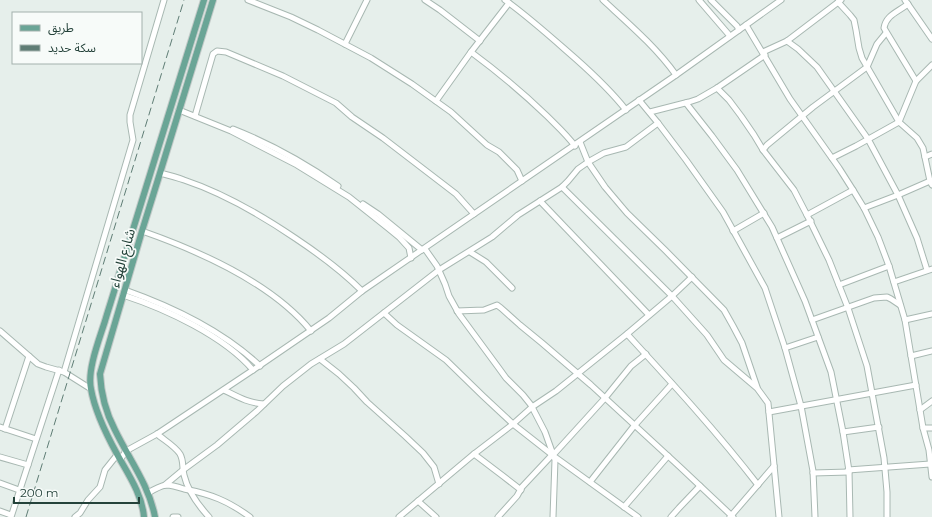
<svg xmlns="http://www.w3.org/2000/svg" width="932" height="517" viewBox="0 0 932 517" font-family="Montserrat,'Noto Sans Arabic',sans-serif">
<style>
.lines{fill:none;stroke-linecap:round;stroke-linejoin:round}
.minor-casing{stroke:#a8b8b2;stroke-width:7}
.major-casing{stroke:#c2cac8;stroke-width:8}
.minor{stroke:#fff;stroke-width:5}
.major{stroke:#6aa596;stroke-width:6}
.rail{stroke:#5f7d75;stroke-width:1;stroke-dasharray:8 4;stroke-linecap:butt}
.labels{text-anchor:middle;stroke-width:3.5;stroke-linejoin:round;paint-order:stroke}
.street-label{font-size:14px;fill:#24423a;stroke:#f7fbf9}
</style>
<rect width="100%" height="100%" fill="#e6efeb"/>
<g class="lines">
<g class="minor-casing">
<g id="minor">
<polyline points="248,0 291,17 318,30 371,58 412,84 451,112 487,145 499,152 517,170 522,181"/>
<polyline points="425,0 440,10 480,41"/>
<path d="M505,0C530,18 553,39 576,59C594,75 611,91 626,110"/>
<path d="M603,0C629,24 656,47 676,75"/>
<polyline points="699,0 730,36"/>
<polyline points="711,0 737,26 739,30"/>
<polyline points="905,0 932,39"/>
<polyline points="838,2 850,15 854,20 856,30 859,48 862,58 899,122 917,138 923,148 930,181 932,185"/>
<path d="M908,4C898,12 886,15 884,28L916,81"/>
<polyline points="746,25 790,99 839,168 853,190 864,208 878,237 889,266 905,320 923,428 929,450 932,477"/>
<polyline points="787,41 798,49 817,67 868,139 898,195 917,238 927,270"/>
<polyline points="345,44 367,0"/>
<path d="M471,52C498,72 523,93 547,116C557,126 567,135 575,146"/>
<polyline points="763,52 787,41 841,0"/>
<polyline points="717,88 729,100 741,116 754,135 763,150 794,190 808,217 829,260 848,308 867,366 884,458 887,492 887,517"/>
<polyline points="639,100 658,123 686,160 723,212 765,288 785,348 801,406 813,471 815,517"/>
<polyline points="436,101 471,52 509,3"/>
<polyline points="686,103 712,136 737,170 772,227 805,301 831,372 843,432 849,471 850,517"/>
<polyline points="179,110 231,131 297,165 349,197 388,228 399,237 409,248 411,258"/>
<polyline points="650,112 689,102 698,99 717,88 765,55"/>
<polyline points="195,116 213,54 217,51 226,52 283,76 336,103 352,117 383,138 456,194 474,214"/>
<path d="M233,129C271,144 305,163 338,186"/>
<polyline points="580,142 588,162 605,187 627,213 665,250 724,310 733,326 742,343 757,387"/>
<polyline points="763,150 767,145 813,107 867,67 877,44 886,33"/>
<polyline points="925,157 932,154"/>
<polyline points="832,158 856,146 899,122 916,81 932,65"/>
<path d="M160,173C168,175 176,177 184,180C223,193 261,215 295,238C319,254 342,271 362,291"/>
<polyline points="562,187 672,296 707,335 724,360 757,388 768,403 779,517"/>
<polyline points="540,201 649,315"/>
<polyline points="363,204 378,214 422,250"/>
<polyline points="864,208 898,195 930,181"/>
<polyline points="807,215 853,190"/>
<path d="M142,231C199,251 272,283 311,331"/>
<polyline points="733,231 764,213"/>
<polyline points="777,238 811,221"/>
<polyline points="425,249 437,266 445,284 449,296 459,314 498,367 506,378 523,395 531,405 545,432 555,460 553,517"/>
<polyline points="470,252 486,262 512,288"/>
<polyline points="894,282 932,269"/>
<polyline points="839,285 889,266"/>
<path d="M125,290C173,307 223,331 260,366"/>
<path d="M123,295C166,309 224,336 253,370"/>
<polyline points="457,311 484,310 497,305 501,308 520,325 542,343 591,385 680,467 733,517"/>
<polyline points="384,313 397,325 446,360 483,396 513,424 555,457 638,517"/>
<polyline points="812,320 874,298 887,297 891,299 900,305"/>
<polyline points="905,320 932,314"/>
<polyline points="0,331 38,364 46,367 64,372 91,389"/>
<path d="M627,334C672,383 717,432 758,485"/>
<polyline points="785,348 818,337"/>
<polyline points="911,356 932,351"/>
<polyline points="320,359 339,374 354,388 367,402 405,436 423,453 434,467 439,484"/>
<polyline points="64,372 133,140 130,122 130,115 164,0"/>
<path d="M224,390C238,397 248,403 264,404"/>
<polyline points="920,410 932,401"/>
<polyline points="769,412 916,385"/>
<polyline points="0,427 36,439"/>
<polyline points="923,428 932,428"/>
<polyline points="5,429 29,356"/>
<polyline points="843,432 879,427"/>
<path d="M157,434C164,440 175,446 180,454C184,461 182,468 184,475C188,492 198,505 209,517"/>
<polyline points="474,454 503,476 521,490"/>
<polyline points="554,454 605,398 631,366 646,354"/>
<polyline points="0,457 28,465"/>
<polyline points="120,460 126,451 157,434 253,370 329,318 362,291 676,75 781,0"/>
<polyline points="848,470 930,464"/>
<polyline points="813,473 849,472"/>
<polyline points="590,482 634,426 672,384"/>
<polyline points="0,483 19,490"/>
<polyline points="165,485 183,470 217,445 257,411 283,386 311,364 344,344 439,270 492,237 518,215 562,187 568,181 578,169 588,162 604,153 626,147 658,123"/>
<path d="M148,493C153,490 160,486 166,485C172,485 178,487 184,489C211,494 228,501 250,517"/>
<polyline points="418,501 436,517"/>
<polyline points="624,507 668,456"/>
<polyline points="0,511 11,515"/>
<polyline points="11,517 59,370"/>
<polyline points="75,517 80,513 88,500 100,487 105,470 117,455"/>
<polyline points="173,517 178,517"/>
<polyline points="399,517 474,454 513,424 532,407 556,391 627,334 672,296 692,277"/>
<polyline points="498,517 517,496 522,487 552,455"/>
<polyline points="671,517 679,508 700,486"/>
<polyline points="730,517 774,466"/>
</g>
</g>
<g class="major-casing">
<g id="major">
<path d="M144,517C142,494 128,474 117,454C106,434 95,412 91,389C87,370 99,340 105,321C109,307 114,293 118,278C147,185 175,92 204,0"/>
<path d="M155,517C149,485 129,459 115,430C106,413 101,394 100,374L142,231L160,173L213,0"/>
</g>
</g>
<use href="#minor" class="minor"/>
<use href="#major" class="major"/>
<polyline class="rail" points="26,517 184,0"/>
</g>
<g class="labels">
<g class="street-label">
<text transform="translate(122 258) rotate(-74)" y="5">شارع الهواء</text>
</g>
</g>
<rect x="12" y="12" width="130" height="52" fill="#f7fbf9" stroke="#a3b1ad"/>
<rect x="20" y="25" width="20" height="6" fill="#6aa596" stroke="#a3b1ad"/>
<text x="48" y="32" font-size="12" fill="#24423a">طريق</text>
<rect x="20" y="45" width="20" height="6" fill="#5f7d75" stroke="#a3b1ad"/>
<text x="48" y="52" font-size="12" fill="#24423a">سكة حديد</text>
<path d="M14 497v6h125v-6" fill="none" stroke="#24423a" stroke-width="2"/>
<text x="20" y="497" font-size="12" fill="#24423a" stroke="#f7fbf9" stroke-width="3" paint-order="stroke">200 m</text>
</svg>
